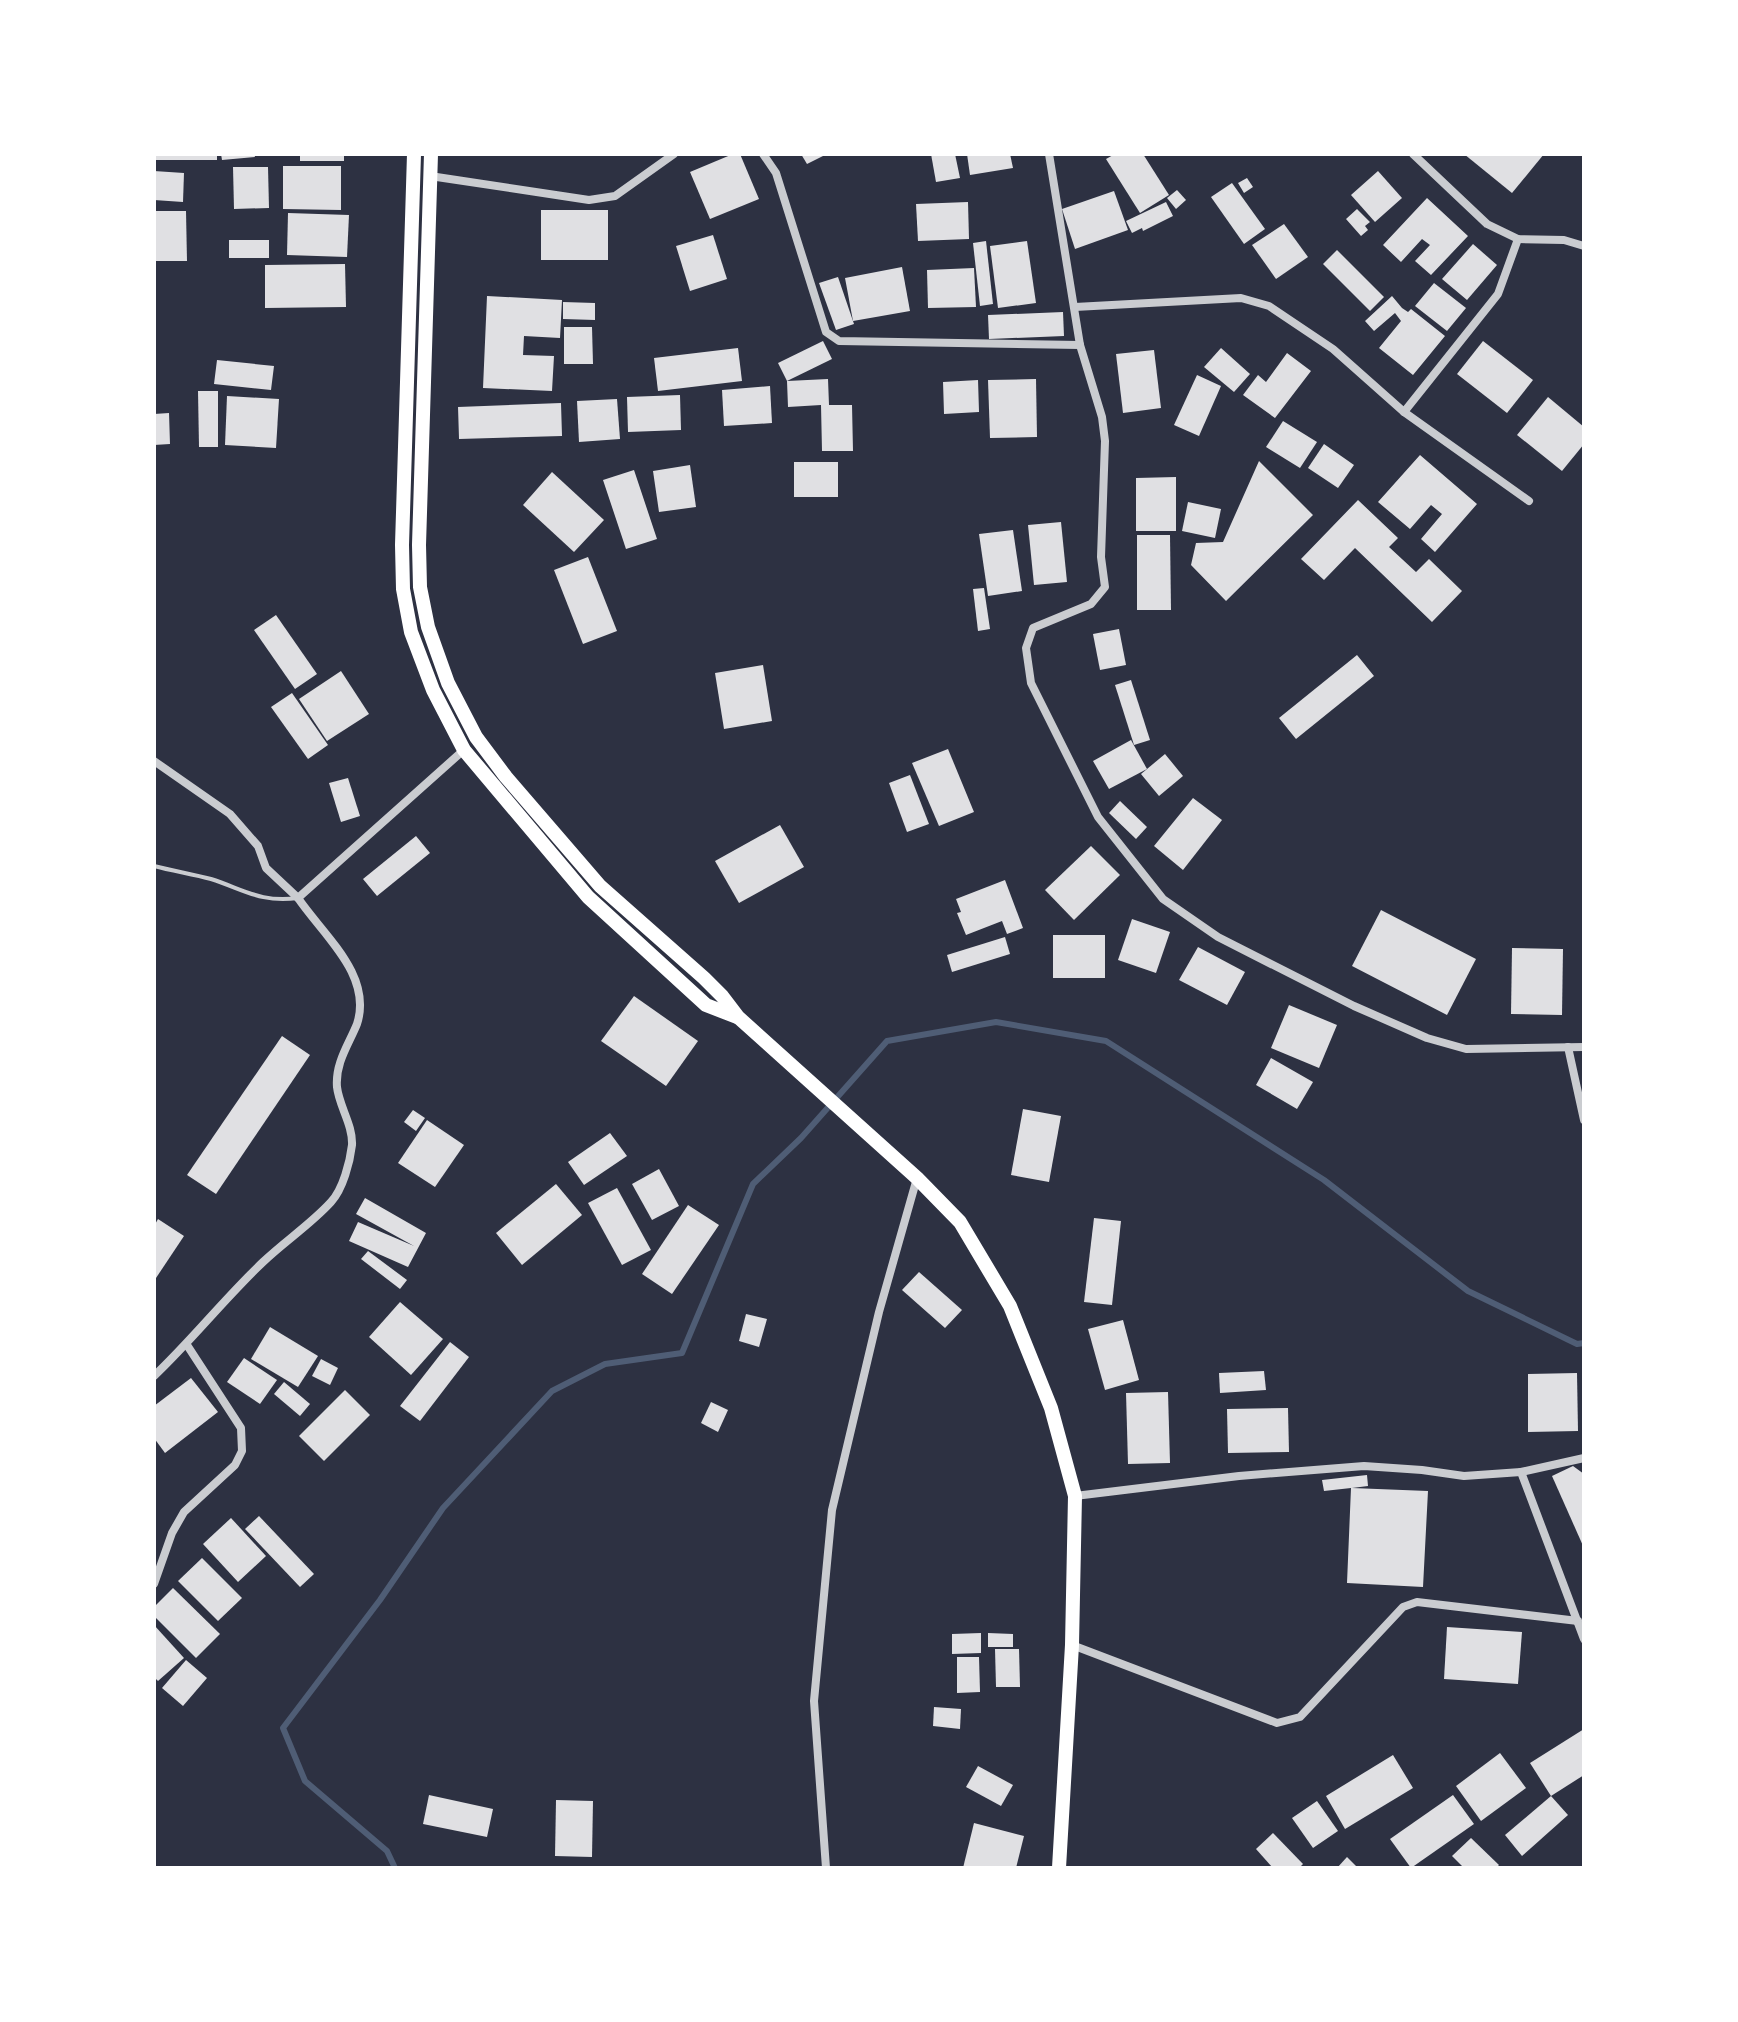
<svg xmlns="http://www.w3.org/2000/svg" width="1738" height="2022" viewBox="0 0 1738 2022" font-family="Figtree,sans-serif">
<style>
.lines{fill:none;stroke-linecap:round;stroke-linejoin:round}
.stream{stroke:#4f5d75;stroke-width:6}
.building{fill:#e0e0e3}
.service{stroke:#caccd0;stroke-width:4}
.minor{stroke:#caccd0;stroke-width:8}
.trunk{stroke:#fff;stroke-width:14}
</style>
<rect width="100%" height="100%" fill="#2d3142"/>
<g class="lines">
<polyline class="stream" points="395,1868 387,1851 305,1781 283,1728 380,1600 443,1508 552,1391 605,1364 682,1353 753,1184 801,1138 887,1041 996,1022 1106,1041 1324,1180 1468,1291 1577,1344 1584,1343"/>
</g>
<g class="building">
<rect x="154" y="154" width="63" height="6"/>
<polygon points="221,154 254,154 255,157 222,160"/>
<rect x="300" y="154" width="44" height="7"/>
<polygon points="733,154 740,154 759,199 710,219 690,172"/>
<polygon points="801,154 827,154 807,164"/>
<polygon points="931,154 955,154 960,178 936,182"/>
<polygon points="967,154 1010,154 1013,168 970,175"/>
<polygon points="1115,154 1143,154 1169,195 1140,213 1106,159"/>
<polygon points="1464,154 1544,154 1512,193"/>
<polygon points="283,166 341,166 341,210 283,209"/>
<polygon points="233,167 268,167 269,208 234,209"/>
<polygon points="154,171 184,173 183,202 154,200"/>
<polygon points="1378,171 1402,198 1375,222 1351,195"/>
<polygon points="1247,178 1253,187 1244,193 1238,183"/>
<polygon points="1232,183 1265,229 1244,244 1211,197"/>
<polygon points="1177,190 1186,200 1176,209 1167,198"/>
<polygon points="1114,191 1128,230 1075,249 1062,209"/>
<polygon points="1427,198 1468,236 1431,275 1415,261 1430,245 1422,239 1401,262 1383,245"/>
<polygon points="968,202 969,239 918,241 916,204"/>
<polygon points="1166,202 1173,216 1143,231 1142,228 1132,233 1126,221"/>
<polygon points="1357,209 1370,222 1365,226 1368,230 1361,236 1346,219"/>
<rect x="541" y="210" width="67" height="50"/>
<polygon points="154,211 186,211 187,261 154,261"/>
<polygon points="288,213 349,215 347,257 287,255"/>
<polygon points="1284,224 1308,257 1276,279 1252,245"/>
<polygon points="713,235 727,279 690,291 676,246"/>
<rect x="229" y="240" width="40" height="18"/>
<polygon points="986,241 993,304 980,306 973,243"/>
<polygon points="1027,241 1036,303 998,308 990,246"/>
<polygon points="1473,244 1497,265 1467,300 1442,279"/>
<polygon points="1337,250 1384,297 1370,311 1323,264"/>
<polygon points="345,264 346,307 265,308 265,265"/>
<polygon points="902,267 910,311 853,321 845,278"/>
<polygon points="974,268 976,307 928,308 927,270"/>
<polygon points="838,277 854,324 836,330 819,283"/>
<polygon points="1434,283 1466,308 1447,331 1415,306"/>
<polygon points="487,296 562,300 560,338 524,336 523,355 554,356 552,391 483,388"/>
<polygon points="1392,296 1402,308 1408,312 1411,309 1445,336 1413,375 1379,348 1401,321 1395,313 1374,331 1365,321"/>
<polygon points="563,302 595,303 595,320 563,319"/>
<polygon points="1063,312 1064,336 989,339 988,315"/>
<polygon points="564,327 592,327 593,364 564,364"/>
<polygon points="823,341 832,359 787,381 778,363"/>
<polygon points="1483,341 1533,380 1507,413 1457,374"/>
<polygon points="738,348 742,381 658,391 654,358"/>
<polygon points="1221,348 1250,374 1234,392 1204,367"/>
<polygon points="1154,350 1161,408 1123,413 1116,354"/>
<polygon points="1287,353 1311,371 1275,418 1243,395 1258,375 1266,382"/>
<polygon points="217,360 274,366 271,390 214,384"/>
<polygon points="1197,375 1221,386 1199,436 1174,425"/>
<polygon points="828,379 829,405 852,405 853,451 822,451 821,405 788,407 787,381"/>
<polygon points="1036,379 1037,437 990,438 988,380"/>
<polygon points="978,380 979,412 944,414 943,382"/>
<polygon points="770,386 772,423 724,426 722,390"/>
<polygon points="198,391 218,391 218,447 199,447"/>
<polygon points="680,395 681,430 628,432 627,397"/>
<polygon points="227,396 279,399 276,448 225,445"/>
<polygon points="1548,397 1584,427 1584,444 1562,471 1517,435"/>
<polygon points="617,399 620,439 579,442 577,401"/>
<polygon points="561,403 562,436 459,439 458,407"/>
<polygon points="169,413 170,444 154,445 154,414"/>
<polygon points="1283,421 1317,442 1300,468 1266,447"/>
<polygon points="1324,444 1354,465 1338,488 1308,468"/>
<polygon points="1420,455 1477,504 1435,552 1421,539 1442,514 1431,505 1410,529 1378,502"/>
<polygon points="1259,461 1313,515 1226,601 1191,565 1196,543 1223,542"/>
<rect x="794" y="462" width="44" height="35"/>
<polygon points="690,465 696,507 659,512 653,471"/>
<polygon points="634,470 657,539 626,549 603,480"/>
<polygon points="552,472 604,520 574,552 523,505"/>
<polygon points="1176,477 1176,531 1136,531 1136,478"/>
<polygon points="1358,500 1398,538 1389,547 1416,572 1429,559 1462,591 1432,622 1355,548 1324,580 1301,559"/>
<polygon points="1188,502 1221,509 1215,538 1182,531"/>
<polygon points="1061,522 1067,582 1034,585 1028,525"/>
<polygon points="1013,530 1022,591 988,596 979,534"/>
<polygon points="1137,535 1170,535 1171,610 1137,610"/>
<polygon points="588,557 617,631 583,644 554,570"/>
<polygon points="984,588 990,629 978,631 973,589"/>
<polygon points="276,615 317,674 295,689 254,630"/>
<polygon points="1119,629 1126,665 1100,670 1093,634"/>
<polygon points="1357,655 1374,676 1296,739 1279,718"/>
<polygon points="763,665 772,721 724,729 715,673"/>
<polygon points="341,671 369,714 327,741 299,699"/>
<polygon points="1131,680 1150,740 1134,745 1115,685"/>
<polygon points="292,693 328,745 308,759 271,707"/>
<polygon points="1131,740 1147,769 1109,789 1093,761"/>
<polygon points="948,749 974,812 939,826 912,763"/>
<polygon points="1165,754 1183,776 1159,796 1141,774"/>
<polygon points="910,775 929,824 907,832 889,783"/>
<polygon points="348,778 360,816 341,822 329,783"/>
<polygon points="1193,798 1222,820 1183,870 1154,846"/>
<polygon points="1120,801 1147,827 1136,839 1109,813"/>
<polygon points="780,825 804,867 739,903 715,861"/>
<polygon points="416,836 430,853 377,896 363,879"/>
<polygon points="1091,846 1120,875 1074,920 1045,890"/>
<polygon points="1005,880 1023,928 1007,934 1002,921 966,935 957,913 961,912 956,899"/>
<polygon points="1381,910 1476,959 1447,1015 1352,966"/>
<polygon points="1132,919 1170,932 1156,973 1118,960"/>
<rect x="1053" y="935" width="52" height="43"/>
<polygon points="1005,937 1010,954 952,972 947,955"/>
<polygon points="1198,947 1245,972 1227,1005 1179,980"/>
<polygon points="1512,948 1563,949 1562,1015 1511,1014"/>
<polygon points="634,996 698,1041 666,1086 601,1041"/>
<polygon points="1289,1005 1337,1025 1319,1068 1271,1048"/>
<polygon points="282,1036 310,1055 216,1194 187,1175"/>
<polygon points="1271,1058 1313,1082 1297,1109 1256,1085"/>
<polygon points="1023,1109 1061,1116 1049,1182 1011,1175"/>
<polygon points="413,1110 425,1118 416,1131 404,1122"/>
<polygon points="427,1120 464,1145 435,1187 398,1163"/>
<polygon points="610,1133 627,1156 584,1185 568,1162"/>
<polygon points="659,1169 679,1206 652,1220 632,1184"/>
<polygon points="556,1184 582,1215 522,1265 496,1233"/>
<polygon points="617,1188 651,1250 622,1265 588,1203"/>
<polygon points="365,1198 426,1233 408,1267 349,1241 358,1222 414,1246 356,1214"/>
<polygon points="688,1205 719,1225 672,1294 642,1274"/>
<polygon points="1094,1218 1121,1221 1112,1305 1084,1302"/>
<polygon points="158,1219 184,1236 154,1281 154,1226"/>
<polygon points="368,1251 407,1280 400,1289 361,1259"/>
<polygon points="919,1272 962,1310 945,1328 902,1290"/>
<polygon points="400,1302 443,1339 411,1375 369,1337"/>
<polygon points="746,1314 767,1319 759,1347 739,1341"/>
<polygon points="1123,1320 1139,1380 1105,1390 1088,1329"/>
<polygon points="270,1327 318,1356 298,1387 251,1359"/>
<polygon points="450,1342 469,1357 420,1421 400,1406"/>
<polygon points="244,1358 277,1380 260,1404 227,1382"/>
<polygon points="321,1359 338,1368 330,1385 312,1376"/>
<polygon points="1264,1371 1266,1390 1220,1393 1219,1373"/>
<polygon points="1577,1373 1578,1431 1528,1432 1528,1374"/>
<polygon points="191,1378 218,1412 165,1453 154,1438 154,1406"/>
<polygon points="284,1382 310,1404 300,1416 274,1394"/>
<polygon points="345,1390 370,1415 324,1461 299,1436"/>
<polygon points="1168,1392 1170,1463 1128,1464 1126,1393"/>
<polygon points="711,1402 728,1410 718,1432 701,1423"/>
<polygon points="1288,1408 1289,1452 1228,1453 1227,1409"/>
<polygon points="1573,1466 1584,1474 1584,1548 1552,1476"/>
<polygon points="1367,1475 1368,1486 1352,1488 1428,1491 1423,1587 1347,1583 1351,1488 1324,1491 1322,1480"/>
<polygon points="259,1516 314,1574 300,1587 245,1529"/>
<polygon points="231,1518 266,1556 238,1582 203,1544"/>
<polygon points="202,1558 242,1598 218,1621 178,1581"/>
<polygon points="173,1588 220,1634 196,1658 154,1616 154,1607"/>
<polygon points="154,1625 184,1658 158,1681 154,1677"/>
<polygon points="1447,1627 1522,1632 1518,1684 1444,1679"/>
<polygon points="981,1633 981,1653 952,1654 952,1634"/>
<polygon points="988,1633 1013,1634 1013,1647 988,1647"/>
<polygon points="995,1649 1019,1649 1020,1687 996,1687"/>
<polygon points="957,1657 979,1657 980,1692 957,1693"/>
<polygon points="186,1660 207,1678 183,1706 162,1688"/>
<polygon points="934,1707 961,1709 960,1729 933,1726"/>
<polygon points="1584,1729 1584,1775 1551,1796 1530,1763"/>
<polygon points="1500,1753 1526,1788 1481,1821 1456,1786"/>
<polygon points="1393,1755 1413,1788 1345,1829 1326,1796"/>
<polygon points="978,1766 1013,1785 1001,1806 966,1787"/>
<polygon points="429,1795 493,1809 487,1837 423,1824"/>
<polygon points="1453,1795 1474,1824 1411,1868 1390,1839"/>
<polygon points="1551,1796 1568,1815 1522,1856 1505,1835"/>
<polygon points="556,1800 593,1801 592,1857 555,1856"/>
<polygon points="1317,1801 1338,1831 1313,1848 1292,1818"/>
<polygon points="974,1823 1024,1836 1016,1868 963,1868"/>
<polygon points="1273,1833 1303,1864 1299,1868 1273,1868 1256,1849"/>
<polygon points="1471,1838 1499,1865 1496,1868 1464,1868 1452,1856"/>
<polygon points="1347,1857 1358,1868 1337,1868"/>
</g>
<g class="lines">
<path class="service" d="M154,866C173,871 192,874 211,879C245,890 261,903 298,898"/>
<g class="minor">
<polyline points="763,154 776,173 826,332 839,341 1080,345"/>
<polyline points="1049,154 1080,345 1102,417 1105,441 1101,557 1105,587 1091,604 1033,628 1026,648 1031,683 1098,817 1163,899 1218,937 1354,1006 1427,1038 1466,1049 1584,1047"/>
<polyline points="1413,154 1487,224 1518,239 1564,240 1584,246"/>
<polyline points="430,176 589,200 615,196 674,154"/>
<polyline points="1075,307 1241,298 1269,306 1333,349 1404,412 1529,501"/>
<polyline points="1404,412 1498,294 1518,239"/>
<polyline points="154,761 230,814 258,846 266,868 298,898"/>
<polyline points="1568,1047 1584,1120"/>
<path d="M154,1376C192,1340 225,1298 263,1262C285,1241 311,1224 331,1202C343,1189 350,1162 352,1145C353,1125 339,1106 337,1087C335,1063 349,1044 357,1024C373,975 323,935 298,898L466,748"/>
<polyline points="1521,1472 1584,1458"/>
<polyline points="1075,1496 1239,1476 1364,1466 1422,1470 1464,1476 1521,1472 1584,1639"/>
<polyline points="154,1584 172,1533 184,1512 235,1465 242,1451 241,1428 187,1345"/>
<polyline points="1072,1645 1277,1723 1300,1717 1403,1607 1417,1602 1578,1621"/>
<polyline points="826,1868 814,1701 832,1510 879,1312 917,1178"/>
</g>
<g class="trunk">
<polyline points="414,154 402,545 403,589 411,632 433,690 464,750 588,897 706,1005 737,1017"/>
<polyline points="431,154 419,545 420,587 428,627 448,683 476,737 506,777 600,886 704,978 722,996 738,1017 917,1178 960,1222 1010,1306 1051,1408 1075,1496 1072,1645 1059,1868"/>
</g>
</g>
<rect width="1738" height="2022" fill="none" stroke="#ffffff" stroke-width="312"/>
</svg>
